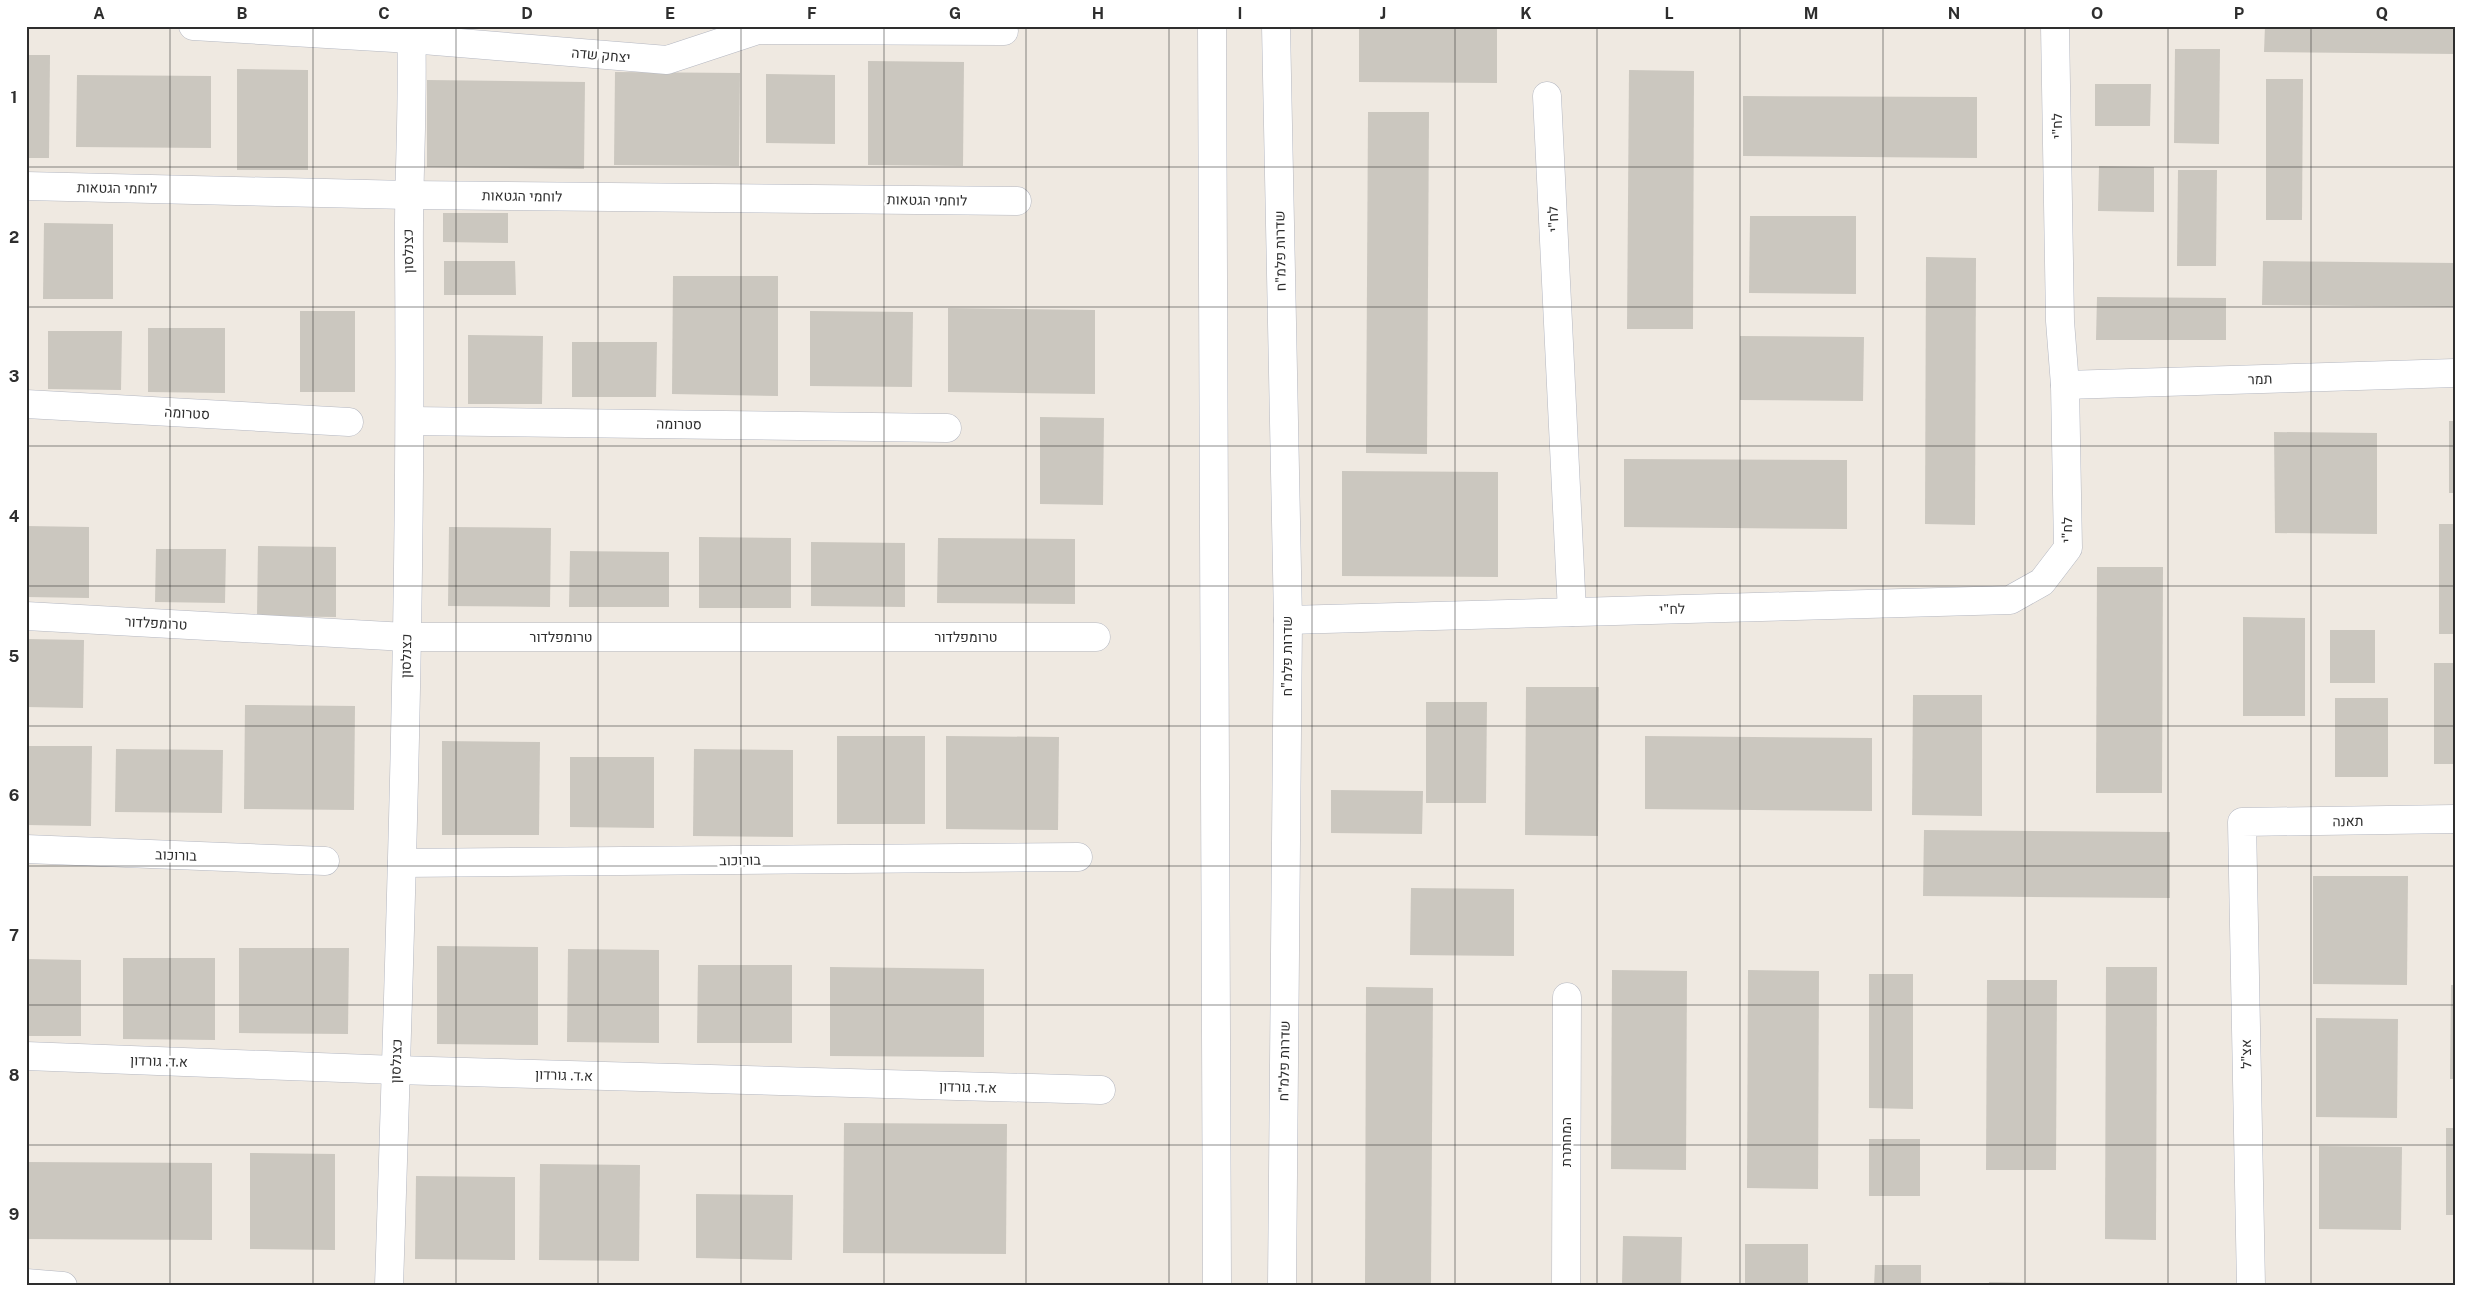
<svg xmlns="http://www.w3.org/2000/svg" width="2481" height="1312" viewBox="0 0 2481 1312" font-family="'Public Sans',Heebo,sans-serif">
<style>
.building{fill:#cbc7bf}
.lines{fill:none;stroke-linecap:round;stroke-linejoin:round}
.minor-casing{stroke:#b4b7c1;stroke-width:29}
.tertiary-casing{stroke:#b4b7c1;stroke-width:29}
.minor{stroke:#fff;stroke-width:28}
.tertiary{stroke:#fff;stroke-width:28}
.grid{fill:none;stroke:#2e2e2e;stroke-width:1;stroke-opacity:0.55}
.labels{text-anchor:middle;stroke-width:5;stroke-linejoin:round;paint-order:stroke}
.street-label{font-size:14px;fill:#2e2e2e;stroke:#fff}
.neatline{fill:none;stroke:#2e2e2e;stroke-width:2}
.grid-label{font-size:16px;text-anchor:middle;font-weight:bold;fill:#2e2e2e}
</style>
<rect width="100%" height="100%" fill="#efe9e1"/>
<g class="building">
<polygon points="1359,26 1497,26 1497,83 1359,82"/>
<polygon points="2265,26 2455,26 2455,54 2264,52"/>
<polygon points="2175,49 2220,49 2219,144 2174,143"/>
<polygon points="26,55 50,55 49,158 26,158"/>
<polygon points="868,61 964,62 963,166 868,165"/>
<polygon points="237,69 308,70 308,170 237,170"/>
<polygon points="1629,70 1694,71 1693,329 1627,329"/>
<polygon points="615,72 740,73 739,166 614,165"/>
<polygon points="766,74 835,75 835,144 766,143"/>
<polygon points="77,75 211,76 211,148 76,147"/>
<polygon points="2266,79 2303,79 2302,220 2266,220"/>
<polygon points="427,80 585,82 584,169 427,167"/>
<polygon points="2095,84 2151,84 2150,126 2095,126"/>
<polygon points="1743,96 1977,97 1977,158 1743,156"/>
<polygon points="1368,112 1429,112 1427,454 1366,453"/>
<polygon points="2099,166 2154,167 2154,212 2098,211"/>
<polygon points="2178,170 2217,170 2216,266 2177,266"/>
<polygon points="443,213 508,213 508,243 443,242"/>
<polygon points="1750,216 1856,216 1856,294 1749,293"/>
<polygon points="44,223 113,224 113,299 43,299"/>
<polygon points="1926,257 1976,258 1975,525 1925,524"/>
<polygon points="444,261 515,261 516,295 444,295"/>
<polygon points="2263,261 2455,263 2455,307 2262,305"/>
<polygon points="673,276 778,276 778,396 672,394"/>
<polygon points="2097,297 2226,298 2226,340 2096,340"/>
<polygon points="948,308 1095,310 1095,394 948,392"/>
<rect x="300" y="311" width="55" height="81"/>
<polygon points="810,311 913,312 912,387 810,386"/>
<polygon points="148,328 225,328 225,393 148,392"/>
<polygon points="48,331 122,331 121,390 48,389"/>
<polygon points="468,335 543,336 542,404 468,404"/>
<polygon points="1740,336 1864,337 1863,401 1740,400"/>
<polygon points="572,342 657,342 656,397 572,397"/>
<polygon points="1040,417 1104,418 1103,505 1040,504"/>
<rect x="2449" y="421" width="6" height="72"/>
<polygon points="2274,432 2377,433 2377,534 2275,533"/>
<polygon points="1624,459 1847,460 1847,529 1624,527"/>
<polygon points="1342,471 1498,472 1498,577 1342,576"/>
<rect x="2439" y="524" width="16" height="110"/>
<polygon points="26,526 89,527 89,598 26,597"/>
<polygon points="449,527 551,528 550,607 448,606"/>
<polygon points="699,537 791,538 791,608 699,608"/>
<polygon points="938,538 1075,539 1075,604 937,603"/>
<polygon points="811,542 905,543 905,607 811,606"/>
<polygon points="258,546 336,547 336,617 257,616"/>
<polygon points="156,549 226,549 225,603 155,602"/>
<polygon points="570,551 669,552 669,607 569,607"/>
<polygon points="2097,567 2163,567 2162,793 2096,793"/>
<polygon points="2243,617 2305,618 2305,716 2243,716"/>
<rect x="2330" y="630" width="45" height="53"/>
<polygon points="26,639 84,640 83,708 26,707"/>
<rect x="2434" y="663" width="21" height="101"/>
<polygon points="1526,687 1599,687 1598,836 1525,835"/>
<polygon points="1913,695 1982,695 1982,816 1912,815"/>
<rect x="2335" y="698" width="53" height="79"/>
<polygon points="1426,702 1487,702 1486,803 1426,803"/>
<polygon points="245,705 355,706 354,810 244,809"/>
<rect x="837" y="736" width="88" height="88"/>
<polygon points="946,736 1059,737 1058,830 946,829"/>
<polygon points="1645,736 1872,738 1872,811 1645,809"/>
<polygon points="442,741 540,742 539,835 442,835"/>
<polygon points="26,746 92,746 91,826 26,825"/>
<polygon points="116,749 223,750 222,813 115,812"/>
<polygon points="694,749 793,750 793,837 693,836"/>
<polygon points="570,757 654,757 654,828 570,827"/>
<polygon points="1331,790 1423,791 1422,834 1331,833"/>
<polygon points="1924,830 2170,832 2170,898 1923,896"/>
<polygon points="2313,876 2408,876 2407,985 2313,984"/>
<polygon points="1411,888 1514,889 1514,956 1410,955"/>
<polygon points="437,946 538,947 538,1045 437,1044"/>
<polygon points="239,948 349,948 348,1034 239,1033"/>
<polygon points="568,949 659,950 659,1043 567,1042"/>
<polygon points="123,958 215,958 215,1040 123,1039"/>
<polygon points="26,959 81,960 81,1036 26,1036"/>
<polygon points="698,965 792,965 792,1043 697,1043"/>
<polygon points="830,967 984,969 984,1057 830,1056"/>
<polygon points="2106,967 2157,967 2156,1240 2105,1239"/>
<polygon points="1612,970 1687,971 1686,1170 1611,1169"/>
<polygon points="1748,970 1819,971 1818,1189 1747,1188"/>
<polygon points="1869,974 1913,974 1913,1109 1869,1108"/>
<polygon points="1987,980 2057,980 2056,1170 1986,1170"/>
<polygon points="2451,985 2455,985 2455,1079 2450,1079"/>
<polygon points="1366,987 1433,988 1431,1286 1365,1286"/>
<polygon points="2316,1018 2398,1019 2397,1118 2316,1117"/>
<polygon points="844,1123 1007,1124 1006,1254 843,1253"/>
<rect x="2446" y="1128" width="9" height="87"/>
<rect x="1869" y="1139" width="51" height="57"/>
<polygon points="2319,1146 2402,1147 2401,1230 2319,1229"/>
<polygon points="250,1153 335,1154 335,1250 250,1249"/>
<polygon points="26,1162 212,1163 212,1240 26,1239"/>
<polygon points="540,1164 640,1165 639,1261 539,1260"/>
<polygon points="416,1176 515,1177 515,1260 415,1259"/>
<polygon points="696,1194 793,1195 792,1260 696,1258"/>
<polygon points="1623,1236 1682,1237 1681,1286 1622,1286"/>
<rect x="1745" y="1244" width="63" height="42"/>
<polygon points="1875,1265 1921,1265 1921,1286 1874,1286"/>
<polygon points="1989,1282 2054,1283 2054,1286 1989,1286"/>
<rect x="2110" y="1283" width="60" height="3"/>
</g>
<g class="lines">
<g class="minor-casing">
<g id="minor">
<polyline points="193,26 411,39 667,60 758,30 1004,31"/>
<polyline points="1547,96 1572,612"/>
<polyline points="26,186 408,195 1017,201"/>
<polyline points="2065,385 2455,373"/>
<polyline points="26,404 349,422"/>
<polyline points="410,421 947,428"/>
<polyline points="26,616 406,637 1096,637"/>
<polyline points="1288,620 2010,600 2042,582 2068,548 2065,385 2060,321 2055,26"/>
<polyline points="26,849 325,861"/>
<polyline points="402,863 1078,857"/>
<polyline points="26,1056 396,1070 1101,1090"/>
<polyline points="26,1283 63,1286"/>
<path d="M389,1286C400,942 412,598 409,254C408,178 414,102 411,26"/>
<polyline points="1566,1286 1567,997"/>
<polyline points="2251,1286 2242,822 2455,819"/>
</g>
</g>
<g class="tertiary-casing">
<g id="tertiary">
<polyline points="1212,26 1217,1286"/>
<polyline points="1276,26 1288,620 1282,1286"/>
</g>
</g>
<use href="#minor" class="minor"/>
<use href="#tertiary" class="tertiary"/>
</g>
<path class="grid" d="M170,26V1286M313,26V1286M456,26V1286M598,26V1286M741,26V1286M884,26V1286M1026,26V1286M1169,26V1286M1312,26V1286M1455,26V1286M1597,26V1286M1740,26V1286M1883,26V1286M2025,26V1286M2168,26V1286M2311,26V1286M26,167H2455M26,307H2455M26,446H2455M26,586H2455M26,726H2455M26,866H2455M26,1005H2455M26,1145H2455"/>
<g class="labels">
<g class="street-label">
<text transform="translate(601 55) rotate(5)" y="5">יצחק שדה</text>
<text transform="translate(2057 126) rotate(-91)" y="5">לח"י</text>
<text transform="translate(117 188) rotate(1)" y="5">לוחמי הגטאות</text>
<text transform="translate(522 196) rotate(1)" y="5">לוחמי הגטאות</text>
<text transform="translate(927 200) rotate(1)" y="5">לוחמי הגטאות</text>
<text transform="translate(1553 219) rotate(-93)" y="5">לח"י</text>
<text transform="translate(408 251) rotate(-91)" y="5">כצנלסון</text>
<text transform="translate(1280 251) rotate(-91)" y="5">שדרות פלמ"ח</text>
<text transform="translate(2260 379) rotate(-2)" y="5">תמר</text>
<text transform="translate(187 413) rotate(3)" y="5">סטרומה</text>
<text transform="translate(679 424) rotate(1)" y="5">סטרומה</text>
<text transform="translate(2067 530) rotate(-89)" y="5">לח"י</text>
<text transform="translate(1672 609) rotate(-2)" y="5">לח"י</text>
<text transform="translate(156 623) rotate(3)" y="5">טרומפלדור</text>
<text x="561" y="642">טרומפלדור</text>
<text x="966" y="642">טרומפלדור</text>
<text transform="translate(406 656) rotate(-89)" y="5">כצנלסון</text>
<text transform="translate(1287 656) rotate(-90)" y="5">שדרות פלמ"ח</text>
<text transform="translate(2348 821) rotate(-1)" y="5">תאנה</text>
<text transform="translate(176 855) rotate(2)" y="5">בורוכוב</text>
<text transform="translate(740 860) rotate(-1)" y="5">בורוכוב</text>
<text transform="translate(2246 1054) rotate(-91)" y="5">אצ"ל</text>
<text transform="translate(159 1061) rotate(2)" y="5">א.ד. גורדון</text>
<text transform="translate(396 1061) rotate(-88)" y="5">כצנלסון</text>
<text transform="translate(1284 1061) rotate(-89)" y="5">שדרות פלמ"ח</text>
<text transform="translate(564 1075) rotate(2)" y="5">א.ד. גורדון</text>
<text transform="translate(968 1087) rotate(2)" y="5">א.ד. גורדון</text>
<text transform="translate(1566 1142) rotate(-90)" y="5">המחתרת</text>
</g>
</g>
<rect width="2481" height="1312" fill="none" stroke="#ffffff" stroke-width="55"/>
<rect x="28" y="28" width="2426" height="1256" class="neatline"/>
<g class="grid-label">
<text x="99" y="19">A</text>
<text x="242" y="19">B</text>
<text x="384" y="19">C</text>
<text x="527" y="19">D</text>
<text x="670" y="19">E</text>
<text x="812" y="19">F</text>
<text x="955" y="19">G</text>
<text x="1098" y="19">H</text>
<text x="1240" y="19">I</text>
<text x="1383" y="19">J</text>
<text x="1526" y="19">K</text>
<text x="1669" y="19">L</text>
<text x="1811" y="19">M</text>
<text x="1954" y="19">N</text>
<text x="2097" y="19">O</text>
<text x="2239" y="19">P</text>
<text x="2382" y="19">Q</text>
<text x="14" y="103">1</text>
<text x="14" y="243">2</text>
<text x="14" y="382">3</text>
<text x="14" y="522">4</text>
<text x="14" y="662">5</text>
<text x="14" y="801">6</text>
<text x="14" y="941">7</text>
<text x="14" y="1081">8</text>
<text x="14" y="1220">9</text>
</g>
</svg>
